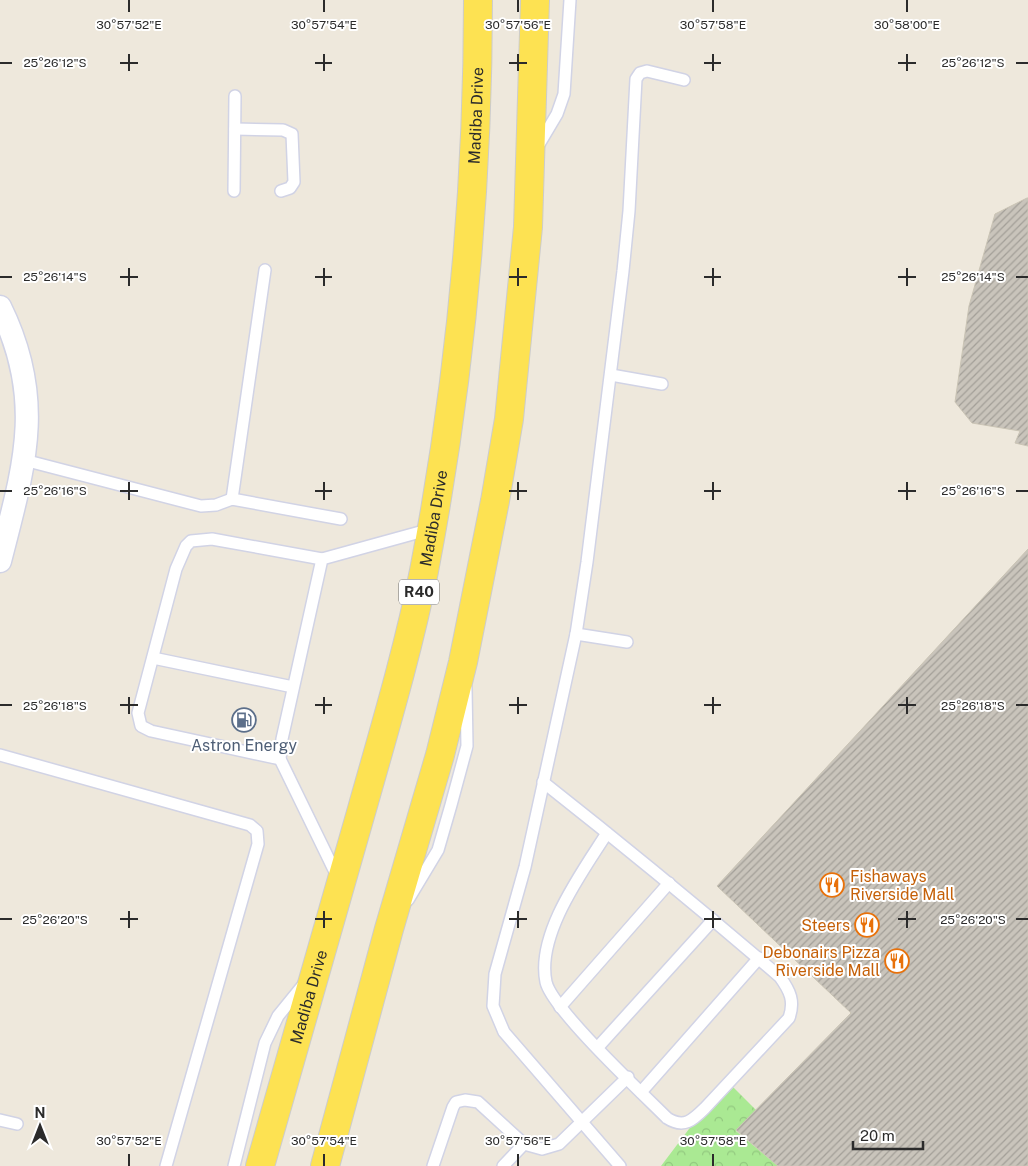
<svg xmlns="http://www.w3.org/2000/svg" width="1028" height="1166" viewBox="0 0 1028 1166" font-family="'Public Sans',sans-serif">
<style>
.forest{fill:url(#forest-crowns)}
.building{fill:url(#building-hatch);stroke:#cac4b5}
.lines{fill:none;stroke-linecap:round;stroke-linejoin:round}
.service-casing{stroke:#d1d3e5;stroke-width:14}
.minor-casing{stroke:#d1d3e5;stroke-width:25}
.primary-casing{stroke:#ccc;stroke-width:30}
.service{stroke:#fff;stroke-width:11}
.minor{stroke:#fff;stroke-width:22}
.primary{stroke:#fde252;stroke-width:28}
.ticks{fill:none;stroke:#2b2b2b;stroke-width:2}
.labels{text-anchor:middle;stroke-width:4;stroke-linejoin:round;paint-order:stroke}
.shield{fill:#fff;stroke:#6b6b6b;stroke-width:1}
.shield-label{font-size:15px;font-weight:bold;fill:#2b2b2b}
.street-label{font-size:16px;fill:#2b2b2b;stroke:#fff}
.service-label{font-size:16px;fill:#4e5e75;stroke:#fff}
.food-label{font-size:16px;fill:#c56008;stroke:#fff;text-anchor:end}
.ticks-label{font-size:12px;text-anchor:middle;fill:#2b2b2b;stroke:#fff;stroke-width:4;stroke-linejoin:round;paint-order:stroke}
</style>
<defs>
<pattern id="forest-crowns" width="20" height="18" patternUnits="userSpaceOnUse" patternTransform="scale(1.25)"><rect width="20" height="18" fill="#aae993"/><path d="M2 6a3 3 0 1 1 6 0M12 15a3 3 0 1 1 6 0" fill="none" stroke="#92c87f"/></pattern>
<pattern id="building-hatch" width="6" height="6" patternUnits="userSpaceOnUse" patternTransform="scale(1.25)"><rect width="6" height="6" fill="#c9c4bb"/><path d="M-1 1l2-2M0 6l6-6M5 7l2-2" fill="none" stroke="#a39f98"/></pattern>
</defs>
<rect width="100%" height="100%" fill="#eee8dc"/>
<polygon class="forest" points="726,1080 756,1110 736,1131 778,1166 661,1166"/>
<g class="building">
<polygon points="1027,198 1028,198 1028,446 1015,443 1020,431 972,423 955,402 969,306 995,214"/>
<polygon points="1028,549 1028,1166 778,1166 736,1130 851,1013 717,886"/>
</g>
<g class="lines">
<g class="service-casing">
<g id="service">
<polyline points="235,129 283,130 292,134 294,182 290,188 281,191"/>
<polyline points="538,146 557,114 564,94 570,0"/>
<polyline points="234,191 235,96"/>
<polyline points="611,375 662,384"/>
<polyline points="24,460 201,506 216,505 232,499 341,519"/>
<polyline points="232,499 265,270"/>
<polyline points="576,634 627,642"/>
<polyline points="153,658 293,687"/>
<polyline points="0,755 250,825 257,831 258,844 166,1166"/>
<polyline points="280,759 151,731 141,726 138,713 176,569 186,546 191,541 212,539 322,559"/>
<path d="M543,782C623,845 702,910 780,977C790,991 795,1001 789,1018L705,1108C693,1120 684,1129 667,1118C643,1094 552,1009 546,982C536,934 583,871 607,833"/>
<polyline points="338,878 280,759 282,739 322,559 431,529"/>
<polyline points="408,900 438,850 451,805 467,746 466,688"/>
<polyline points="560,1007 669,883"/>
<polyline points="598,1047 713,920"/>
<polyline points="641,1092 759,958"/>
<polyline points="0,1120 17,1124"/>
<polyline points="234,1166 265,1043 278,1016 304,984"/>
<polyline points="433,1166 453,1107 456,1102 465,1100 478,1102 524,1144 542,1149 559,1144 628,1077"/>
<polyline points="503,1166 524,1144"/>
<polyline points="620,1166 504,1032 493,1006 495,974 525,867 576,634 587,562 623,271 629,211 636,79 640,73 647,71 684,80"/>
</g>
</g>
<g class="minor-casing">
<path id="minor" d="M0,307C46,400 24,467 0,561"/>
</g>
<g class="primary-casing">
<g id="primary">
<path id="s1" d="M260,1166C294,1047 328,928 362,809C384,731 408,651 424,571C460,383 478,192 478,0"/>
<polyline points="325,1166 389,929 440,755 463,662 495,501 509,419 528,227 535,0"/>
</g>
</g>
<use href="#service" class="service"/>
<use href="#minor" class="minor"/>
<use href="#primary" class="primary"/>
</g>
<path class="ticks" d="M129,0V12M324,0V12M518,0V12M713,0V12M907,0V12M129,54V71M324,54V71M518,54V71M713,54V71M907,54V71M0,63H12M120,63H138M315,63H332M509,63H527M704,63H721M898,63H916M1016,63H1028M129,268V286M324,268V286M518,268V286M713,268V286M907,268V286M0,277H12M120,277H138M315,277H332M509,277H527M704,277H721M898,277H916M1016,277H1028M129,482V500M324,482V500M518,482V500M713,482V500M907,482V500M0,491H12M120,491H138M315,491H332M509,491H527M704,491H721M898,491H916M1016,491H1028M129,697V714M324,697V714M518,697V714M713,697V714M907,697V714M0,705H12M120,705H138M315,705H332M509,705H527M704,705H721M898,705H916M1016,705H1028M129,911V928M324,911V928M518,911V928M713,911V928M907,911V928M0,919H12M120,919H138M315,919H332M509,919H527M704,919H721M898,919H916M1016,919H1028M129,1154V1166M324,1154V1166M518,1154V1166M713,1154V1166"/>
<defs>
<g id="fuel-ring" transform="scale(1.25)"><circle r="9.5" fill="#fff" stroke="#5c6f8a" stroke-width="1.5"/><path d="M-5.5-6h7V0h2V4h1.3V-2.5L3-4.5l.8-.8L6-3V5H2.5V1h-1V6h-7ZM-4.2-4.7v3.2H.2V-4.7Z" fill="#5c6f8a"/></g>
<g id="restaurant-ring" transform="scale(1.25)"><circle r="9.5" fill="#fff" stroke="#e8710a" stroke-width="1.5"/><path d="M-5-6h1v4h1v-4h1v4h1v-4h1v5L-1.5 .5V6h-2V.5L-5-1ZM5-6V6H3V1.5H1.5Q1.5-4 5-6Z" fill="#e8710a"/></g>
</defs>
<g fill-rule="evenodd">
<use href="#fuel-ring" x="244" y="720"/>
<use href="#restaurant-ring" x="832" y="885"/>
<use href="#restaurant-ring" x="867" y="925"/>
<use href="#restaurant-ring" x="897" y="961"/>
</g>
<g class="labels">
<rect class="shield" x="399" y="579.5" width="40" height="25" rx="4"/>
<g class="shield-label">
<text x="419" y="597">R40</text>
</g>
<g class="street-label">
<text dy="6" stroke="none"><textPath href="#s1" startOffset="1076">Madiba Drive</textPath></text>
<text dy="6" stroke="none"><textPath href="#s1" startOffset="671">Madiba Drive</textPath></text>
<text dy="6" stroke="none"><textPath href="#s1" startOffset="176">Madiba Drive</textPath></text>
</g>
<g class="service-label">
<text x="244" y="751">Astron Energy</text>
</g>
<g class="food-label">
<text x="850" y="882" text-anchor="start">Fishaways<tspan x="850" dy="18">Riverside Mall</tspan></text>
<text x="850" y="931">Steers</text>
<text x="880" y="958">Debonairs Pizza<tspan x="880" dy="18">Riverside Mall</tspan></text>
</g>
</g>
<g class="ticks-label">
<text x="129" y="29">30°57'52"E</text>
<text x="324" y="29">30°57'54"E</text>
<text x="518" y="29">30°57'56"E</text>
<text x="713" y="29">30°57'58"E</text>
<text x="907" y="29">30°58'00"E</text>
<text x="55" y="67">25°26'12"S</text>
<text x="973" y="67">25°26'12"S</text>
<text x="55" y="281">25°26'14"S</text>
<text x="973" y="281">25°26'14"S</text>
<text x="55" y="495">25°26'16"S</text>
<text x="973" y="495">25°26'16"S</text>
<text x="55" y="710">25°26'18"S</text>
<text x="973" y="710">25°26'18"S</text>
<text x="55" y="924">25°26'20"S</text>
<text x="973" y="924">25°26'20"S</text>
<text x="129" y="1145">30°57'52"E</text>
<text x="324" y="1145">30°57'54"E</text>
<text x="518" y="1145">30°57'56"E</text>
<text x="713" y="1145">30°57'58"E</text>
</g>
<g transform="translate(40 1126)" stroke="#ffffff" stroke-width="4" paint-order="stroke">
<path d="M0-4L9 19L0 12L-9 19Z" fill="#2b2b2b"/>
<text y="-8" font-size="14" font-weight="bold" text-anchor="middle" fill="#2b2b2b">N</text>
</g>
<path d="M853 1141v8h70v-8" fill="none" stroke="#2b2b2b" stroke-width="2.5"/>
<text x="860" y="1141" font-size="15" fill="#2b2b2b" stroke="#ffffff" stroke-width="4" paint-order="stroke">20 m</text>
</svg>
